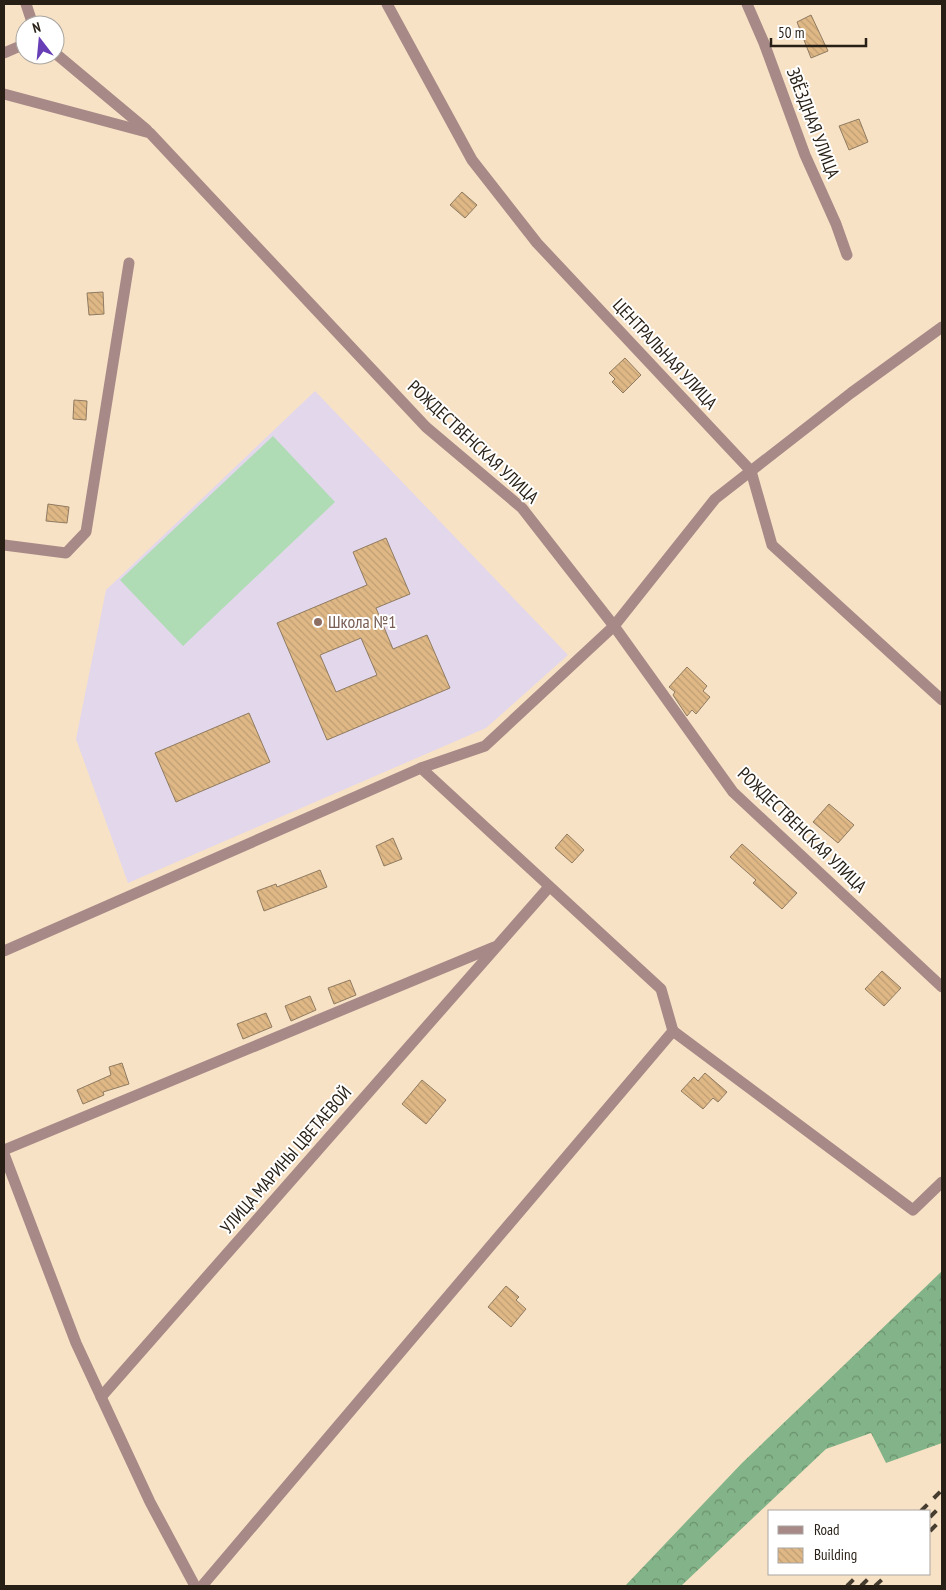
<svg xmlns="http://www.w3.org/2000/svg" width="946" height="1590" viewBox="0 0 946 1590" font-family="'PT Sans Narrow',sans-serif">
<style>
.education{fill:#e2d7eb}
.grass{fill:#afdcb4}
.forest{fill:url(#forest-crowns)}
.building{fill:url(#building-back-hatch);stroke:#8f7b61;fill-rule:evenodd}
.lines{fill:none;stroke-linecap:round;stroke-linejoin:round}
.minor{stroke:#a78a87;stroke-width:11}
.rail{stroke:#463c2f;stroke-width:4;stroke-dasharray:9 9;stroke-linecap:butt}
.education-dot{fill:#8d6e63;stroke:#fff;stroke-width:2}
.labels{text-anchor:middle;stroke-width:4;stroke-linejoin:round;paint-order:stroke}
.street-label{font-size:18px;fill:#271f15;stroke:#fff}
.education-label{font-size:18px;fill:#785e54;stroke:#fff;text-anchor:start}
</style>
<defs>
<pattern id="forest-crowns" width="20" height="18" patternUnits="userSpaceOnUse" patternTransform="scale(1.25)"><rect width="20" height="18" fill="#83b388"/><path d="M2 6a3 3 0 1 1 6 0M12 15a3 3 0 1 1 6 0" fill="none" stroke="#6b916e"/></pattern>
<pattern id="building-back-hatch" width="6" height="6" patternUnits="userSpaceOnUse" patternTransform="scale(1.25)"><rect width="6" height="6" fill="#dfb886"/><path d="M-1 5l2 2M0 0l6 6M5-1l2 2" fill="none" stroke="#bf9e73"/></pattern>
</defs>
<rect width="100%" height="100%" fill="#f8e2c6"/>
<polygon class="education" points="315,391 568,655 486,728 128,883 76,739 106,590"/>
<polygon class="grass" points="273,436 335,502 183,646 120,580"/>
<polygon class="forest" points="942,1271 942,1443 886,1463 871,1433 826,1449 681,1586 625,1586 742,1463"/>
<g class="building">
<polygon points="811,15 828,51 811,58 797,22"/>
<polygon points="859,119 868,142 849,150 839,126"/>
<polygon points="462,192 477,205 465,218 450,205"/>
<polygon points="103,292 104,314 89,315 87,293"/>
<polygon points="625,358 641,375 623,393 612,382 615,379 609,373"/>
<polygon points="74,400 87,401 86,420 73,419"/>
<polygon points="48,504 69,507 67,523 46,521"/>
<path d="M386,538L410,594L376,608L393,649L427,635L450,688L327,740L277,623L367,585L353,552ZM361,638L377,675L336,692L320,655Z"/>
<polygon points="687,667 707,686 703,691 710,697 696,714 692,710 687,716 673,695 675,692 669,687"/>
<polygon points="249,713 270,762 176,802 155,753"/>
<polygon points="829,804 854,825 838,843 813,822"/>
<polygon points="567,834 584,850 572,863 555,848"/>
<polygon points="393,838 402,859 384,866 376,846"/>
<polygon points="742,844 797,893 782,909 753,883 756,880 730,857"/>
<polygon points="320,870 327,887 264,911 257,891 276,884 277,887"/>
<polygon points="882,971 901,988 884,1006 865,989"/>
<polygon points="350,980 356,995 334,1004 328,988"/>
<polygon points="310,996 316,1010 291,1021 285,1006"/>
<polygon points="266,1013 272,1027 243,1039 237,1024"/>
<polygon points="122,1063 129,1084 103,1092 104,1095 83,1104 77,1090 111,1075 109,1067"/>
<polygon points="705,1073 727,1092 718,1102 713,1098 703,1109 681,1091 694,1077 698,1081"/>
<polygon points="422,1080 446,1100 426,1124 402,1104"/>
<polygon points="506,1286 519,1297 516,1300 526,1309 511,1327 488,1307"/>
</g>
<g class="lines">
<g class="minor">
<polyline points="26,4 33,25"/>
<polyline points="387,4 472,160 537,243 751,471 772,545 942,700"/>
<polyline points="747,4 764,43 805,155 836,224 847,255"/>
<polyline points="4,53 25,44"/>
<polyline points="55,53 147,130"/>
<polyline points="4,94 150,133 426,427 522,508 614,626 733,792 942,987"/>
<polyline points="4,545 66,553 86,532 129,263"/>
<polyline points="421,768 485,746 614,626 715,499 851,393 942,327"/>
<polyline points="4,951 421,768 661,989 673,1031 202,1586"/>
<polyline points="673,1031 913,1210 942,1182"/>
<polyline points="4,1150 494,947"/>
<polyline points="4,1154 76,1343 150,1502 195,1586"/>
<polyline points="101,1397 549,887"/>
</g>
<g class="rail">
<polyline points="921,1511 942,1490"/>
<polyline points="930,1517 942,1505"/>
<polyline points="930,1531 942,1519"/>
<polyline points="847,1586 859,1574"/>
<polyline points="861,1586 873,1574"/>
<polyline points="875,1586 888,1574"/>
</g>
</g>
<circle class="education-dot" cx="318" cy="622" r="5"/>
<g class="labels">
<g class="street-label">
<text transform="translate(813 123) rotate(69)" y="6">ЗВЁЗДНАЯ УЛИЦА</text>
<text transform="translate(665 354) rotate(47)" y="6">ЦЕНТРАЛЬНАЯ УЛИЦА</text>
<text transform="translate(473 442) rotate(43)" y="6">РОЖДЕСТВЕНСКАЯ УЛИЦА</text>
<text transform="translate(802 830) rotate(44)" y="6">РОЖДЕСТВЕНСКАЯ УЛИЦА</text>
<text transform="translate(286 1160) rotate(-49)" y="6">УЛИЦА МАРИНЫ ЦВЕТАЕВОЙ</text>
</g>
<g class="education-label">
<text x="328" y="628">Школа №1</text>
</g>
</g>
<rect width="946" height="1590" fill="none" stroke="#271f15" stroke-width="10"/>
<rect x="768" y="1510" width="162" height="65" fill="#ffffff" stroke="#a9a5a1"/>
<rect x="778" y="1526" width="25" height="8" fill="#a78a87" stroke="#a9a5a1"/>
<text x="814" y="1535" font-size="15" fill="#271f15">Road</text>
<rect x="778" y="1548" width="25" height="15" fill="url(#building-back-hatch)" stroke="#a9a5a1"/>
<text x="814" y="1560" font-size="15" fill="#271f15">Building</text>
<g transform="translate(40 40) rotate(344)"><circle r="24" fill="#ffffff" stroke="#a9a5a1"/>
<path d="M0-4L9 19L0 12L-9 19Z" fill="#673eb6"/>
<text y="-8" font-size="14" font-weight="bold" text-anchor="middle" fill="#271f15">N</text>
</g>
<path d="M771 38v8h95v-8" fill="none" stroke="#271f15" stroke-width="2.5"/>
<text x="778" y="38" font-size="15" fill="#271f15" stroke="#ffffff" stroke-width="4" paint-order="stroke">50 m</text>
</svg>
